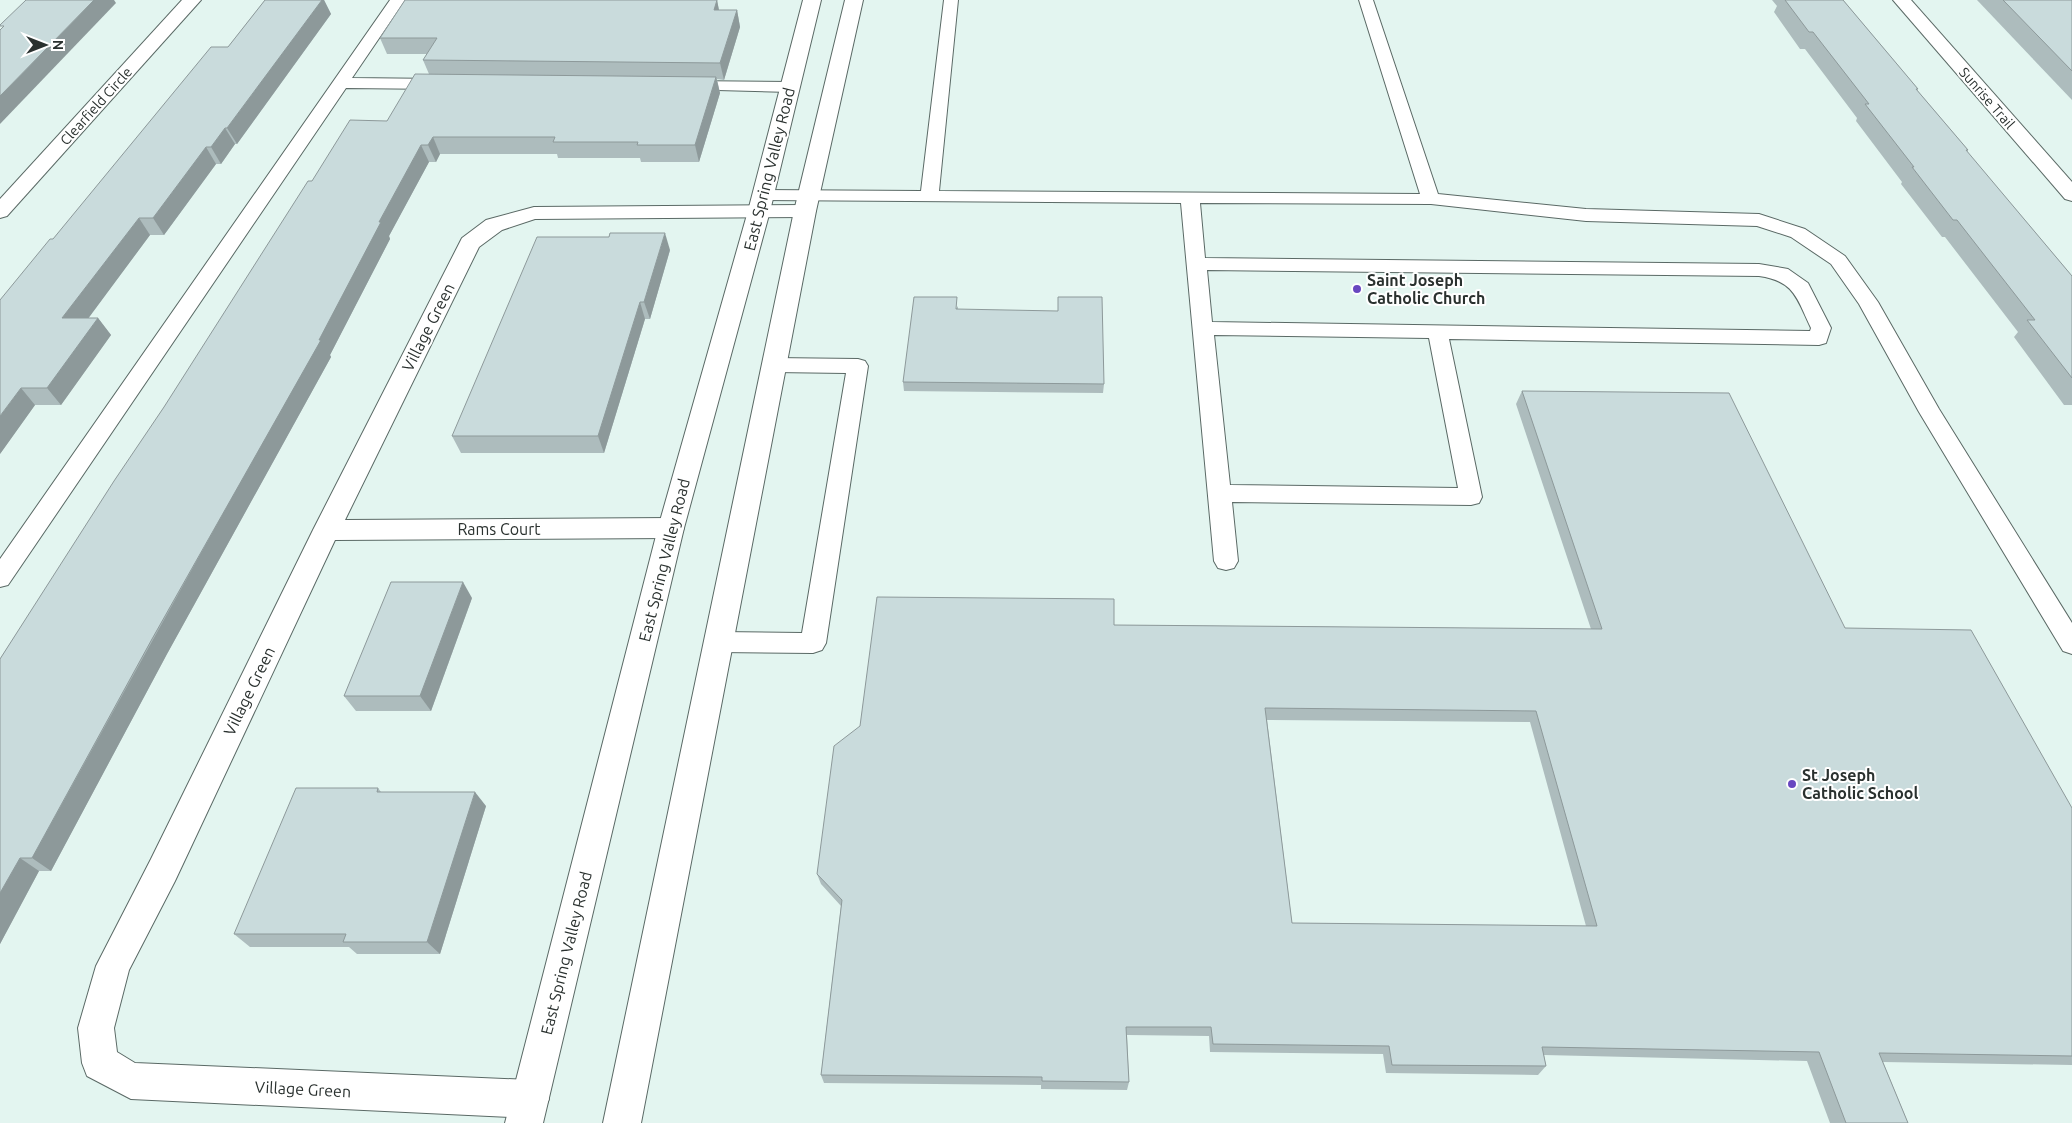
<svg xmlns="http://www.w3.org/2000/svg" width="2072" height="1123" viewBox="0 0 2072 1123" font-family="Ubuntu,sans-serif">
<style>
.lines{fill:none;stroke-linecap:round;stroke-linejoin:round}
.service-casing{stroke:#5a6965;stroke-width:2}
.minor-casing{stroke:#5a6965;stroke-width:2}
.tertiary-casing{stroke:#5a6965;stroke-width:2}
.service{fill:#fff;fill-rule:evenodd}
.minor{fill:#fff;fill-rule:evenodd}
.tertiary{fill:#fff;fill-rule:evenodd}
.wall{fill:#adbcbd;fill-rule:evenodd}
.shaded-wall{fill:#8d999a}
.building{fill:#c9dbdc;stroke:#8d999a;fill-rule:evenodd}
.poi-dot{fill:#6847c0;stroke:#fff;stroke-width:2}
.labels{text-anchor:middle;stroke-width:4;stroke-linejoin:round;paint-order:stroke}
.far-street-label{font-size:14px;fill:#2a312f;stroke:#fff}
.street-label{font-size:16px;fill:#2a312f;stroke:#fff}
.poi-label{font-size:16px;font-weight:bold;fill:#2a312f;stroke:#fff;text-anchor:start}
</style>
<rect width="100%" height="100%" fill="#e3f5f0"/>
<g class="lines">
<g class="service-casing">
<g id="service">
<polygon points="390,0 405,0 352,78 440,79 446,81 448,84 446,87 440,89 346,88 8,585 0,587 0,559"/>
<path d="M944,0H958L939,191L1420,194L1359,0H1373L1438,194L1586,209L1759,214L1805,229L1845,256L1878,302L1939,409L2072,623V654L2063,651L1919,412L1859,304L1831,264L1791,237L1757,226L1586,221L1431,204L1200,203L1205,258L1759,264L1788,269L1808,283L1831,328L1826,343L1819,345L1449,339L1482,497L1479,503L1471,505L1232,502L1238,561L1234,568L1226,570L1218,568L1214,561L1181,203L762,200L756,199L753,195L756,191L762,190L921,191ZM1207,270L1759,276C1795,281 1797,299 1811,328L1810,331L1212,322ZM1214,335L1429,338L1458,488L1230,485Z"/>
<polygon points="686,81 790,82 796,84 798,87 796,90 790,92 680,89 678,86 680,83"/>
<polygon points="774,358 858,359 865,361 868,366 826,643 822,650 813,653 719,652 710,649 706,642 710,635 719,632 802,633 846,373 774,372 767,370 764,365 767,360"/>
</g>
</g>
<g class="minor-casing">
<g id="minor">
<polygon points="182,0 201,0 7,216 0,218 0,199"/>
<polygon points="1893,0 1911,0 2072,182 2072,201 2065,199"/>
<polygon points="805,205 812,207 816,211 812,215 805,217 535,219 502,230 479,247 345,520 671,518 681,521 684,528 681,535 671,538 335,540 175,881 129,970 114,1028 117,1052 135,1063 530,1080 543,1086 549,1099 543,1112 530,1118 131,1099 87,1076 82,1063 78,1028 96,966 151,859 313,530 462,238 486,220 534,207"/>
</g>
</g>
<g class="tertiary-casing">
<g id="tertiary">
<polygon points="803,0 821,0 770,211 684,528 543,1123 505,1123 658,528 748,211"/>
<polygon points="845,0 863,0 816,211 641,1123 603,1123 794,211"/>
</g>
</g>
<use href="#service" class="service"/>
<use href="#minor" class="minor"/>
<use href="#tertiary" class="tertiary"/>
</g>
<g class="wall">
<polygon points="265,0 324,0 331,14 237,144 235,144 221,164 216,164 164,235 150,235 88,318 98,318 111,335 61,405 35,405 0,454 53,239 228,47"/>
<polygon points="717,0 719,10 737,10 740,27 724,80 717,79 720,93 699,162 641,162 640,158 558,158 557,154 440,154 436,162 429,162 389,236 390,239 330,355 331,357 167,654 51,871 39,871 0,944 0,659 312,181 387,121 429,74 423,60 427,54 387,54 380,38"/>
<polygon points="1772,0 1843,0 1918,89 1917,90 1968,150 1967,152 2072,276 2072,405 2064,405 2014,337 2018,332 1945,237 1942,237 1901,184 1902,182 1856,121 1857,118 1805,49 1800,49 1774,12 1777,6"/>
<polygon points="1977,0 2072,0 2072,100"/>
<polygon points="670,250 650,319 645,319 604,453 461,453 452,436"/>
<polygon points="958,306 958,309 1104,384 1103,393 904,391 903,382"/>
<path d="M1522,391L1845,628L2072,808V1065L1883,1062L1908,1123H1830L1807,1061L1544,1055L1546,1066L1538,1075L1386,1073L1383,1054L1210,1052L1209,1036L1127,1035L1129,1082L1127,1090L1041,1089V1085L824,1083L821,1075L841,906L821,884L817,874L860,726L1114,625L1591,629L1516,404ZM1267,720L1530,722L1586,926L1292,923Z"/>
<polygon points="472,598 431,711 356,711 344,696"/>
<polygon points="378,788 381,792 486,806 440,954 357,954 349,947 250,947 234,934"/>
</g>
<g class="shaded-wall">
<polygon points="94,0 114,0 116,3 0,124 0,96"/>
<polygon points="322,0 324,0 331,14 237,144 227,128"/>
<polygon points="717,0 720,16 714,10"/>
<polygon points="737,10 740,27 724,80 720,63"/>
<polygon points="716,77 720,93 699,162 695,145"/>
<polygon points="225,128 235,144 221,164 211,147"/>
<polygon points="433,137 440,154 436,162 428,145"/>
<polygon points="421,145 429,162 389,236 390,239 330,355 331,357 167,654 51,871 32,858 319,340 379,222"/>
<polygon points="206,147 216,164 164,235 153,218"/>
<polygon points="139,218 150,235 76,335 62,318"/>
<polygon points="665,233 670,250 650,319 644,302"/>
<polygon points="640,302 645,319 604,453 598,436"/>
<polygon points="98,318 111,335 61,405 47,388"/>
<polygon points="21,388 35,405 0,454 0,416"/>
<polygon points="463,582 472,598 431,711 420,696"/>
<polygon points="475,792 486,806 440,954 427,942"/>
<polygon points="20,858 39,871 0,944 0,893"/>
</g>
<g class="building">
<polygon points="26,0 94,0 0,96 0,30 4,26 0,26 0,25"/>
<polygon points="265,0 322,0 227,128 225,128 211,147 206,147 153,218 139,218 62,318 98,318 47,388 21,388 0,416 0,300 50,239 53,239 211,47 228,47"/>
<polygon points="405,0 717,0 714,10 737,10 720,63 423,60 437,38 380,38"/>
<polygon points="1785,0 1843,0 1918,89 1916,89 1968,150 1966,150 2072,276 2072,378 2027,320 2035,320 1957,220 1953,220 1912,167 1914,167 1865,104 1869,104 1813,32 1809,32"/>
<polygon points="2003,0 2072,0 2072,71"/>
<polygon points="415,74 716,77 695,145 637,145 638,142 553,142 555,137 433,137 428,145 421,145 379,222 381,222 319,340 321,340 152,639 32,858 20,858 0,893 0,659 114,481 164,407 308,181 312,181 350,120 387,121"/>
<polygon points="610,233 665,233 644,302 640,302 598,436 452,436 537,237 609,237"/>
<polygon points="914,297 957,297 956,309 1058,311 1058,297 1102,297 1104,384 903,382"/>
<path d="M1522,391L1729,393L1845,628L1971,630L2072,808V1056L1879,1053L1908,1123H1846L1819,1052L1542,1047L1546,1066L1392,1065L1389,1046L1213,1044L1211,1027H1126L1129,1082L1042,1081V1077L821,1075L842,900L817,874L834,746L860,726L877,597L1114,599V625L1602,629ZM1265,708L1536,711L1597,926L1292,923Z"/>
<polygon points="391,582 463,582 420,696 344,696"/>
<polygon points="296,788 378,788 377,792 475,792 427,942 343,942 346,934 234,934"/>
</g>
<g class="poi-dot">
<circle cx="1357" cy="289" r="5"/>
<circle cx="1792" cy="784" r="5"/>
</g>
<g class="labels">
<g class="far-street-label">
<text transform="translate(1987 98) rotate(49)" y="5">Sunrise Trail</text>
<text transform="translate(96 106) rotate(-48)" y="5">Clearfield Circle</text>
</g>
<g class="street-label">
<text transform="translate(769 169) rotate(-76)" y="6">East Spring Valley Road</text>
<text transform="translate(428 327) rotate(-63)" y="6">Village Green</text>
<text x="499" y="535">Rams Court</text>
<text transform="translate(664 560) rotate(-76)" y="6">East Spring Valley Road</text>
<text transform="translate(249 691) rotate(-64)" y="6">Village Green</text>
<text transform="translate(566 953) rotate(-76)" y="6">East Spring Valley Road</text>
<text transform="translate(303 1089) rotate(3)" y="6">Village Green</text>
</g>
<g class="poi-label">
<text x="1367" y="286">Saint Joseph<tspan x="1367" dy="18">Catholic Church</tspan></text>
<text x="1802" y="781">St Joseph<tspan x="1802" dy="18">Catholic School</tspan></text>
</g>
</g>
<g transform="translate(45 45) rotate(90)" stroke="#ffffff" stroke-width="4" paint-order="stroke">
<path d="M0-4L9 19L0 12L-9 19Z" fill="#2a312f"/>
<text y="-8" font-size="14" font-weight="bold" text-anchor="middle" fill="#2a312f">N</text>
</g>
</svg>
